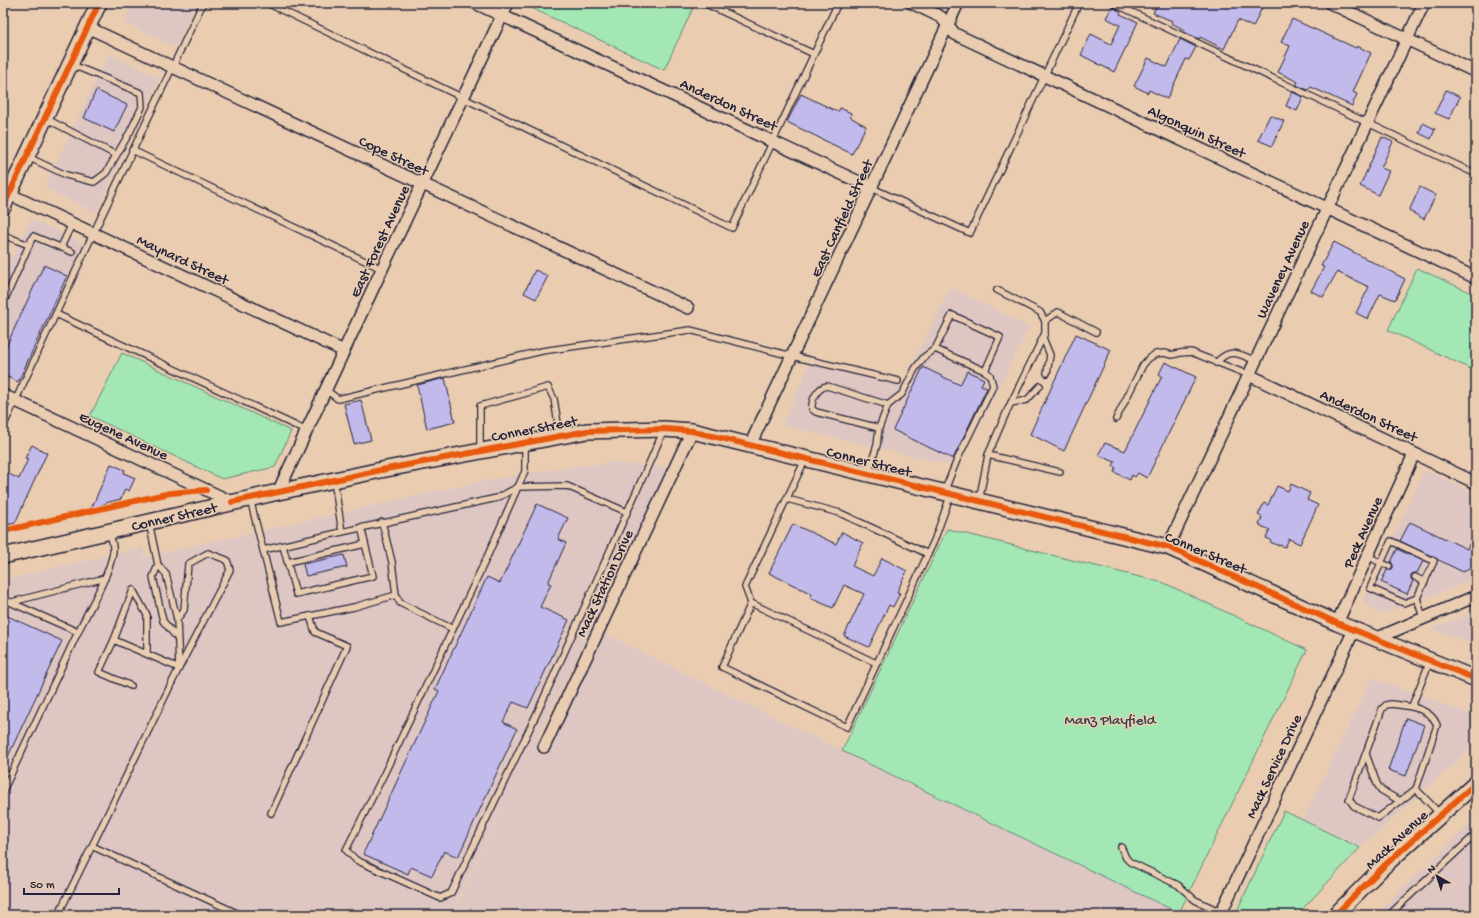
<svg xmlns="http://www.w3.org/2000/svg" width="1479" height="918" viewBox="0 0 1479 918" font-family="'Gochi Hand',sans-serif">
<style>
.built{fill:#dec7c3}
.green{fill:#a3e8b4;stroke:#628578}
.building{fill:#c3baec;stroke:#22223b}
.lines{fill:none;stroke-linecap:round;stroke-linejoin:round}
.service-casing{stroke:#22223b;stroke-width:8}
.minor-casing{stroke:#22223b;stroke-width:14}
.secondary-casing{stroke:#22223b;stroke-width:18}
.service{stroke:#eacdb1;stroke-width:5.5}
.minor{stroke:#eacdb1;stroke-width:11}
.secondary{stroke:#eacdb1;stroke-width:15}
.cycleway-casing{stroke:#eacdb1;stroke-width:8}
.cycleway{stroke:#e8590c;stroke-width:6}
.labels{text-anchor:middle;stroke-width:3;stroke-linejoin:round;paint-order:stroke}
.street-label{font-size:15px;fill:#22223b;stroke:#eacdb1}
.park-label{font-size:15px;fill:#35404d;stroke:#eacdb1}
</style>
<rect width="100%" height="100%" fill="#eacdb1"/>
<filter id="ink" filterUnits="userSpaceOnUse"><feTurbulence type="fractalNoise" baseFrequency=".025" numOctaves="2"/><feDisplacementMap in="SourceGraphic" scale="8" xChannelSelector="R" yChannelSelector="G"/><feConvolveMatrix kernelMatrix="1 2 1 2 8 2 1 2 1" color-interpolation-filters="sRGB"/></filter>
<g filter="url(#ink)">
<g class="built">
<polygon points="133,3 197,3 176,47 124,23"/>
<polygon points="109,54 160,78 96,213 44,188"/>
<polygon points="31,219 85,244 20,382 3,374 3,277"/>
<polygon points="951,287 1030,327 958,467 782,425 810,363 901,386"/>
<polygon points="614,462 674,469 601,624 595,622 537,740 550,746 602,632 842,751 1179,913 1178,915 452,915 509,796 450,915 3,915 3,580 143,547 144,557 478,482 542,471"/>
<polygon points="1424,470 1476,494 1476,579 1383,614 1362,604"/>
<polygon points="1476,611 1476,645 1432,629"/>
<polygon points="1372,678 1476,716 1476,744 1360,848 1303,820"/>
<polygon points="1476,819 1476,915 1376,915 1396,894"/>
</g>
<g class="green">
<polygon points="524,3 686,3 694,6 664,70 523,4"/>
<polygon points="1417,268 1476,295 1476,359 1471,369 1388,330"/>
<polygon points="122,353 291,431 275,467 222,479 90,416"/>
<polygon points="947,529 1164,583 1307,650 1179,913 842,751"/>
<polygon points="1284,811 1360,848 1297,915 1235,915"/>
</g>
<g class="building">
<polygon points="1158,3 1264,3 1253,27 1238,20 1224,49 1200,37 1199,39 1184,32 1185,30 1171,23 1172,21 1153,13"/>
<polygon points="1112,7 1121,12 1120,14 1138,22 1114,72 1081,55 1091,34 1111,44 1120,25 1106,18"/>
<polygon points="1292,19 1356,48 1357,46 1371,53 1353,92 1357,94 1352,106 1311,87 1308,90 1296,85 1298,82 1278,72 1290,46 1281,42"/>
<polygon points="1180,39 1196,47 1189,60 1186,59 1167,99 1149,90 1148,93 1134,86 1148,58 1167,67"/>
<polygon points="96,90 127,105 114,132 84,118"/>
<polygon points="1446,90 1460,97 1449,119 1435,113"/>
<polygon points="1292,92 1303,97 1297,111 1286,106"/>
<polygon points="801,94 838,112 840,108 851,113 850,117 866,126 852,154 787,122"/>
<polygon points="1270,115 1284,121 1272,146 1258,140"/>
<polygon points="1423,123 1435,129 1431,139 1419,133"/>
<polygon points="1382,137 1393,142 1381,168 1389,171 1378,195 1360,186"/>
<polygon points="1420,187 1436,195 1424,219 1409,211"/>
<polygon points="1334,242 1405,279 1395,300 1380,294 1368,319 1356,313 1369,287 1337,272 1323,297 1311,291 1324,267 1321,266"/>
<polygon points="44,265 67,276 18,382 3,375 3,353"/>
<polygon points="535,270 548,276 536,299 524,293"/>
<polygon points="1076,334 1111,350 1064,451 1030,434"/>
<polygon points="1165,362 1196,377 1147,478 1138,473 1135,477 1132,475 1130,480 1114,472 1116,468 1113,466 1115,462 1098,455 1105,443 1125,451 1162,376 1159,374"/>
<polygon points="923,367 960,385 967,371 984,379 981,385 987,388 953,459 893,430"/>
<polygon points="445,378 455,422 427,429 417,385"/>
<polygon points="361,400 371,440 354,444 344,404"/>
<polygon points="32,445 47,453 15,523 3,526 3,471 19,479 28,459 25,458"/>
<polygon points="111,464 125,470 124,473 135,478 129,491 125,489 121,499 109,502 91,509"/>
<polygon points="1291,484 1310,493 1307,500 1318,505 1300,544 1289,539 1285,547 1280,545 1280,546 1270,542 1271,540 1266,538 1270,530 1259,525 1262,517 1258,515 1264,503 1268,505 1277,486 1288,491"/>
<polygon points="537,504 568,518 558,539 566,543 548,583 551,584 540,607 569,620 528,708 513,702 503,722 517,729 458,857 444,851 432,876 411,867 408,874 363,854 439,691 435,689 487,577 500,583"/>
<polygon points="1410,522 1467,549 1476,530 1476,566 1463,572 1400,541"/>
<polygon points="793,524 836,544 842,532 863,543 852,566 873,576 882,558 907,571 897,592 900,593 893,607 889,605 869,647 844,636 864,594 844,585 833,608 810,598 812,594 769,573"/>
<polygon points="1397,549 1423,561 1417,573 1413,573 1411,575 1411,579 1413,581 1407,594 1381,582 1387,570 1390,570 1393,568 1393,565 1391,562"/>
<polygon points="344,555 347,567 306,576 303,564"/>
<polygon points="3,614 62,641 3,767"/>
<polygon points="1406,718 1424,725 1406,776 1388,770"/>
</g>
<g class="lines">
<g class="service-casing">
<g id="service">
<polyline points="267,3 732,228 838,3"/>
<polyline points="704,3 814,54"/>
<polyline points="1113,3 1476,174"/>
<polyline points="45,118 116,155"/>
<polyline points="132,150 382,269"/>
<polyline points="28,157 66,175 94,182 106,173 130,132 142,107 141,93 70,64"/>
<polyline points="872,188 970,233 1079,3"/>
<polyline points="3,235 29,245"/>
<polyline points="61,247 72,224"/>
<polyline points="3,304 33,236 72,252"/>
<polyline points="56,314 307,431"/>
<polyline points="1045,321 1058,312 1096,332"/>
<polyline points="1043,338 1050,355 1047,373"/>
<polyline points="935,349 985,371 990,375 993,386 957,460 944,492"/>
<path d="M1216,363C1230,347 1239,354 1256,361"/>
<polyline points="326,390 338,399 542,351 690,330 792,356 898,381"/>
<polyline points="1011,403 1027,400 1040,386"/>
<polyline points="888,405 902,394 915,369 924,357 935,349 952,315 1000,337 985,371"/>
<polyline points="1116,419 1143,365 1149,358 1156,354 1164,353 1172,355 1180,353 1191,352 1249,375"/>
<polyline points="3,427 93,234 203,3"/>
<polyline points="525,443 525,471 487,557 384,774 346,850 356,860 440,898 451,893 538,711 664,430"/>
<polyline points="480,450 480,406 548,387 554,399 560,436"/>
<polyline points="988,455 1060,472"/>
<polyline points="805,460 745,587 751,603 722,667 847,727 934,541 951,494"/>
<path d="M868,474L877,445L879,428L888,405L827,386C818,387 811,400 812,409L816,412L879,428"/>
<polyline points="250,499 263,550 342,532 334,480"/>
<polyline points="787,499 840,513 928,554"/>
<polyline points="979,501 988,455 1007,411 1045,333 1045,321 1040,312 997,290"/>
<polyline points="149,522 158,565 153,577 163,621 177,638"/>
<polyline points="342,532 497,498 518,487 567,486 627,512"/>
<polyline points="283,546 296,594 373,576 361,527"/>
<polyline points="263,550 281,622 354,607 396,595 392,562 382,522"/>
<polyline points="1368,556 1381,563 1370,588 1404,603 1417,598 1423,618"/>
<polyline points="288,562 365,544"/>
<polyline points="158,565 166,574 177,619 179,668 92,846 241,915"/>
<polyline points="1389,566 1381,563 1391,541 1434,561 1417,598"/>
<polyline points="1415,577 1425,582"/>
<polyline points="396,595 400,603 453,629"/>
<path d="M3,599L78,632C88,611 110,574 113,552C114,545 111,538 109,531"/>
<polyline points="12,602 105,578"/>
<polyline points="751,603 876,663"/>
<polyline points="114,640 99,672 131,686"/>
<polyline points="147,654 147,615 133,590 114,640 179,668 230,570 227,560 208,553 188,564 184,610 177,619"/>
<path d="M1391,704C1407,706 1430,707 1437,725L1416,789L1378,818L1354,806L1349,799L1382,709L1386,705Z"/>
<polyline points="1412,706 1430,661"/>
<polyline points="1366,754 1377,784 1381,790 1400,801"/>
<polyline points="1416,789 1441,815"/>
<polyline points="3,791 78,632"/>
<polyline points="271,813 347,646 315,632 310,616"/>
<polyline points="1121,847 1126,858 1130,862 1178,885 1195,900 1221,912"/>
<polyline points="58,915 92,846"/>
<polyline points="1389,915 1476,834"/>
</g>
</g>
<g class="minor-casing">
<g id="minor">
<polyline points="475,3 872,188"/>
<polyline points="912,3 941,17 955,34 1476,278"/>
<polyline points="1330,3 1476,72"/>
<polyline points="87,27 688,308"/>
<polyline points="9,194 344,351"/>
<polyline points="1249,375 1476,483"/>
<polyline points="3,395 232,502"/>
<polyline points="750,445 958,3"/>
<polyline points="278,492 382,269 508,3"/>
<polyline points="1168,547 1424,3"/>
<polyline points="1337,623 1414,454"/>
<polyline points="1375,639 1476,596"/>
<polyline points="544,747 692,431"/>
<polyline points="1220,915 1354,630"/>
</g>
</g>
<g class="secondary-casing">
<g id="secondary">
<polyline points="3,207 99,3"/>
<polyline points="3,556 278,492 381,470 587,431 664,429 692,431 1168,547 1337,623 1476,679"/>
<polyline points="1335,915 1385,865 1476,783"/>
</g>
</g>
<use href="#service" class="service"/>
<use href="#minor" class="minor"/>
<use href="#secondary" class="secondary"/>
<g class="cycleway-casing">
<g id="cycleway">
<polyline points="3,207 99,3"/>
<polyline points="232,502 381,470 587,431 664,429 692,431 1168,547 1337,623 1476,679"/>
<polyline points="3,531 170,493 206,490"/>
<polyline points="1335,915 1385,865 1476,783"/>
</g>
</g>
<use href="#cycleway" class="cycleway"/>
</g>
</g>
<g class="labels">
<g class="street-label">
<text transform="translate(729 104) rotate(25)" y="5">Anderdon Street</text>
<text transform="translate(1197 131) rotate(25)" y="5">Algonquin Street</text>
<text transform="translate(394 155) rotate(25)" y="5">Cope Street</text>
<text transform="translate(841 218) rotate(-65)" y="5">East Canfield Street</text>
<text transform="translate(379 241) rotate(-65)" y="5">East Forest Avenue</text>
<text transform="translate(183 259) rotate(25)" y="5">Maynard Street</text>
<text transform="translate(1282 269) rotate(-65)" y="5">Waveney Avenue</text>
<text transform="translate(1369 415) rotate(25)" y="5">Anderdon Street</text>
<text transform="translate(534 428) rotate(-11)" y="5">Conner Street</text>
<text transform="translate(124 435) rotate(25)" y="5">Eugene Avenue</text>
<text transform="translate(869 461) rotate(14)" y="5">Conner Street</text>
<text transform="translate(174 516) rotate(-13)" y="5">Conner Street</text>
<text transform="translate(1362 532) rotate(-66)" y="5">Peck Avenue</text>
<text transform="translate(1206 552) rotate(23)" y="5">Conner Street</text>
<text transform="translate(604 583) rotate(-65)" y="5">Mack Station Drive</text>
<text transform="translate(1273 766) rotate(-65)" y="5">Mack Service Drive</text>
<text transform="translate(1396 839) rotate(-43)" y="5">Mack Avenue</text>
</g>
<g class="park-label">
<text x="1110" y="724">Manz Playfield</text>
</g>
</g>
<rect width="1479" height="918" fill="none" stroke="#eacdb1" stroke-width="16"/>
<rect x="8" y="8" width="1463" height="902" fill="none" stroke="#22223b" stroke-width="1.5" filter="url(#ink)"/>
<g transform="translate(1437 876) rotate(321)" stroke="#eacdb1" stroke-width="3" paint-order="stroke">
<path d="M0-3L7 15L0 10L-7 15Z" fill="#22223b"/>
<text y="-6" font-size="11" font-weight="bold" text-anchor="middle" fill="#22223b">N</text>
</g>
<path d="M24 888v6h95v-6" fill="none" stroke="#22223b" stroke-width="2"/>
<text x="30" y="888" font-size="12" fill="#22223b" stroke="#eacdb1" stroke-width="3" paint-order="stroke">50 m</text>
</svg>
